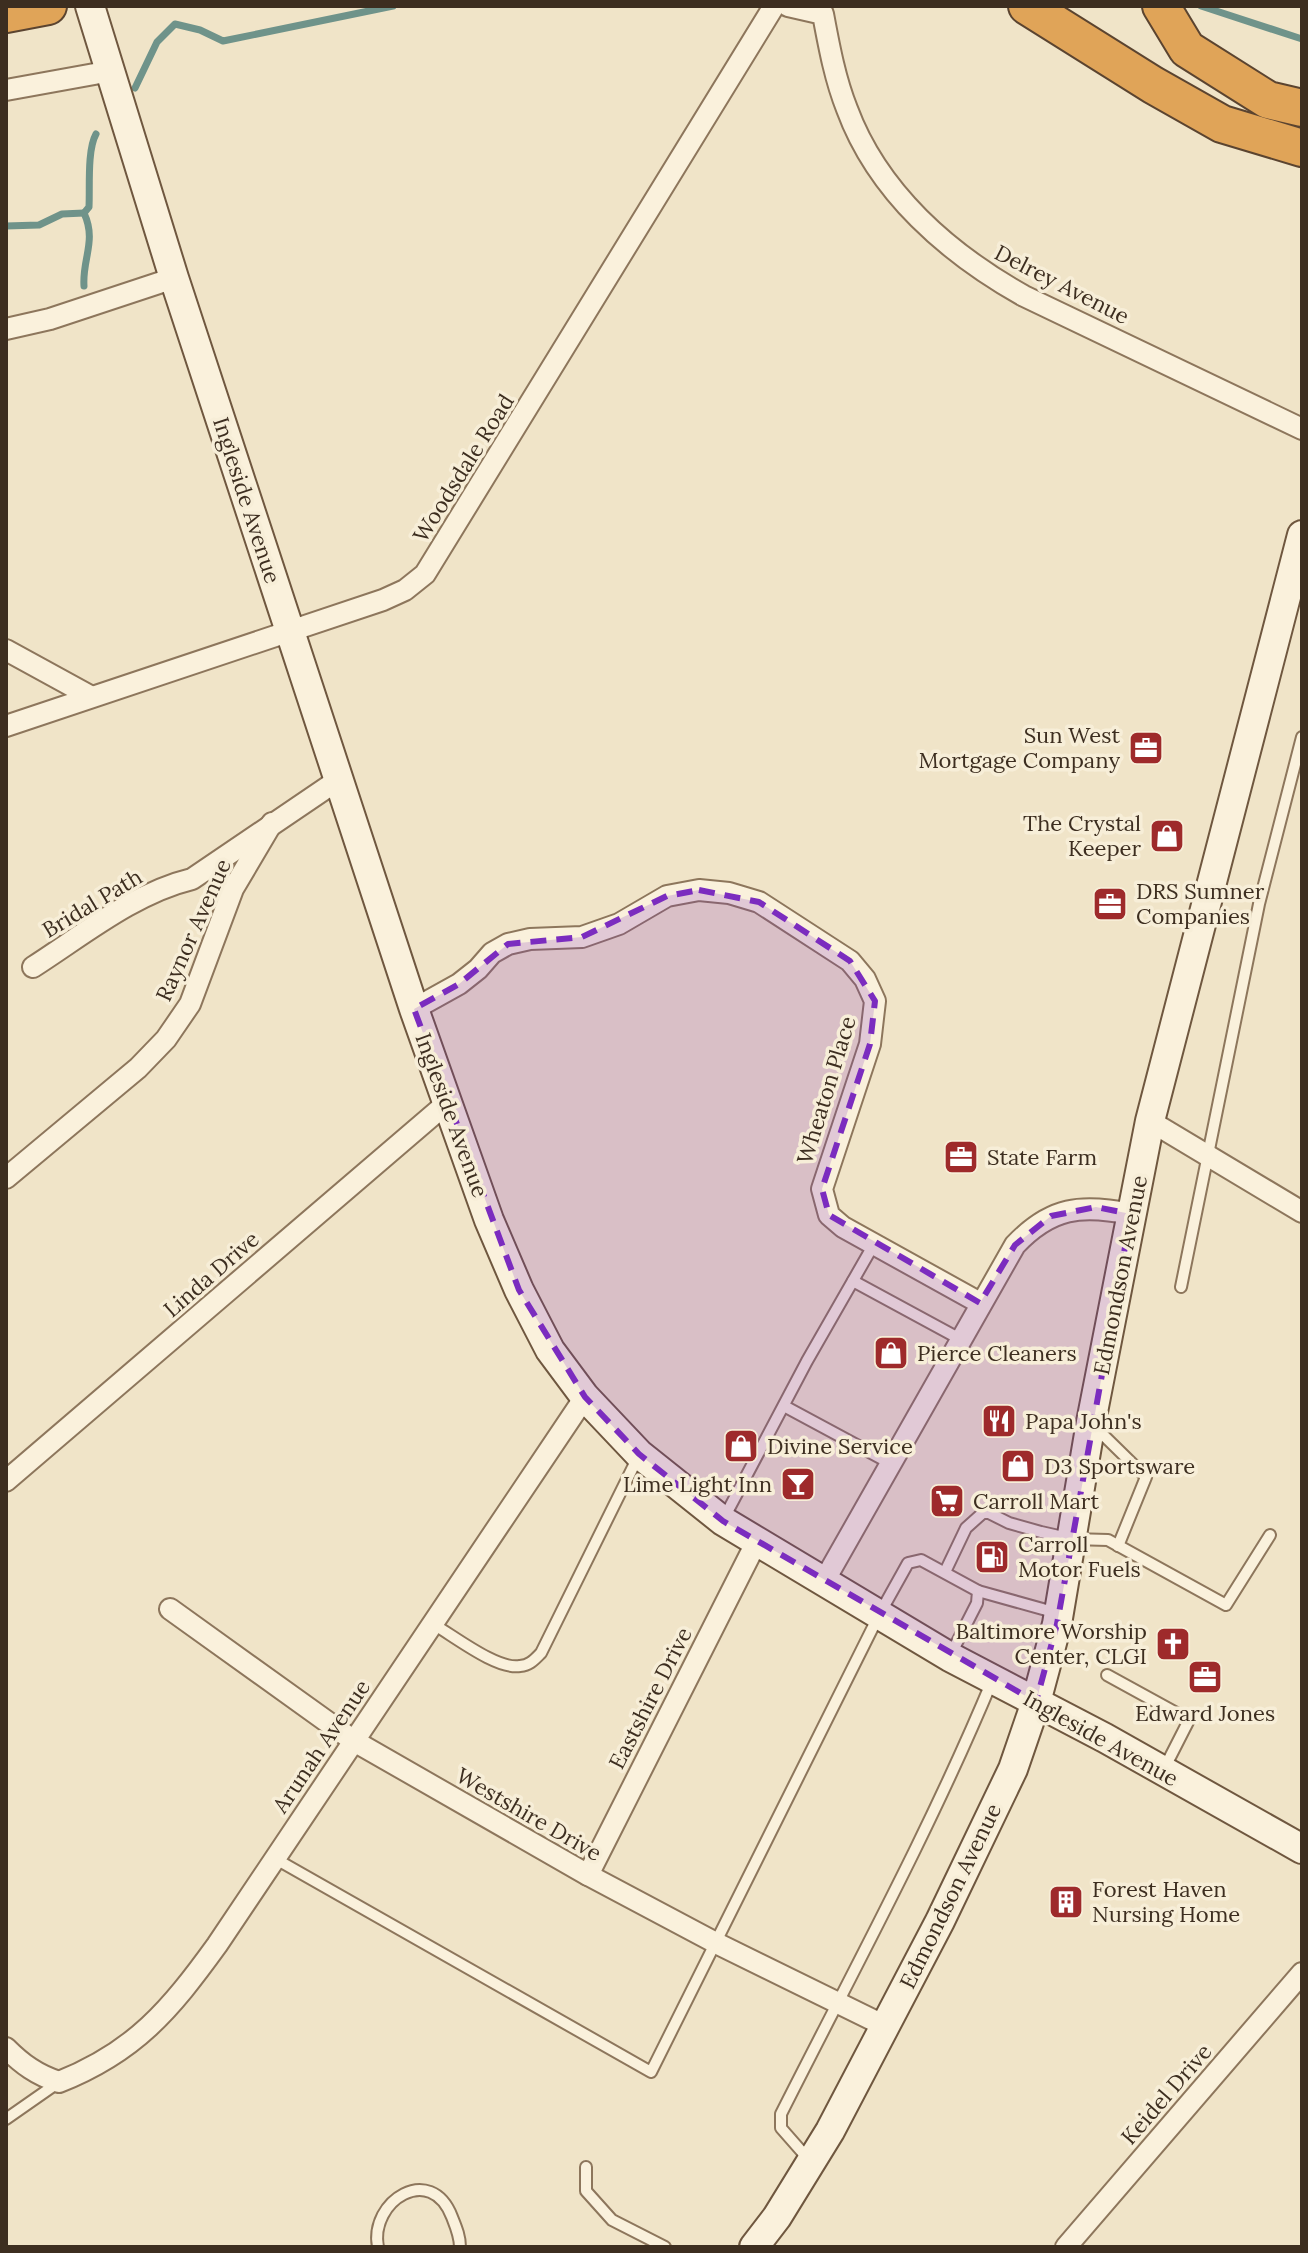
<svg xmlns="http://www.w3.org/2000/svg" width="1308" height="2253" viewBox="0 0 1308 2253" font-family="Lora,serif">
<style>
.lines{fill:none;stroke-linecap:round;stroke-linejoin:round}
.stream{stroke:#6f938a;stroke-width:7}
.lane-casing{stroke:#8d765c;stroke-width:14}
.street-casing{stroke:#8d765c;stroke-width:24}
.secondary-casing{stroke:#6f573f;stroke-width:32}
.highway-casing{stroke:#5b4430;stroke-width:40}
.lane{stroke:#faf1dc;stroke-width:10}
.street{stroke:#faf1dc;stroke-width:20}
.secondary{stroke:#faf1dc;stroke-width:28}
.highway{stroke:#e0a458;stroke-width:36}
.marked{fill:#7b2cbf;fill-opacity:0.2;stroke:#7b2cbf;stroke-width:6;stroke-dasharray:16 10;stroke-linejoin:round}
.labels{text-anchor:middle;stroke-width:7;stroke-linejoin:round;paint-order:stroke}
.street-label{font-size:22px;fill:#3d2e20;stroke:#f7eed8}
.poi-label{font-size:22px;fill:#3d2e20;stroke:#f7eed8;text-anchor:start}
</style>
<rect width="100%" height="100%" fill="#f0e4c8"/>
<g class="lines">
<g class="stream">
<polyline points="1201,6 1302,39"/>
<polyline points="135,88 157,42 175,24 200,30 223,41 393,6"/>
<polyline points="6,226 39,225 62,214 84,213"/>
<path d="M84,286C82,259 97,241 84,213L89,207C90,188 87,150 96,134"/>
</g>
<g class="lane-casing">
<g id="lane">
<polyline points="853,1281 960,1339"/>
<polyline points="1181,1287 1259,904 1302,737"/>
<polyline points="784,1406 890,1463"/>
<polyline points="1095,1427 1146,1477 1118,1546"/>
<polyline points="723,1520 807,1361 874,1244"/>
<polyline points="945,1572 966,1528 985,1511 1009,1523 1041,1532 1072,1539 1108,1540 1226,1605 1270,1535"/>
<polyline points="978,1591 1057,1613"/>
<path d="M433,1624C454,1636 497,1670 520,1666C530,1665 534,1660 541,1653L638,1457"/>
<polyline points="1107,1675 1189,1720 1164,1769"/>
<polyline points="274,1858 651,2072 879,1615 908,1563 921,1560 978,1591 977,1603 950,1656"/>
<polyline points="6,2119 59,2082"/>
<path d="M810,2161L781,2128V2114C853,1971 930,1830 992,1681"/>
<polyline points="586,2167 586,2191 612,2220 665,2247"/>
<path d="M378,2247C369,2201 431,2162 452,2217C456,2227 460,2236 460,2247"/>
</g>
</g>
<g class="street-casing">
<g id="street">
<path d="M788,6L823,14C829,46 835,79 847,109C878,193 949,254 1024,296L1302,429"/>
<polyline points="6,90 111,71"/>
<polyline points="6,329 50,319 174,278"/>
<polyline points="6,650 90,696"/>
<polyline points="6,726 383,600 405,590 425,574 774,6"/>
<path d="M33,967C83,935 134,893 192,879L338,780"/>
<polyline points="414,1009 459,984 478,969 492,953 508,944 530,939 582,937 619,924 667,896 699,890 729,893 759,902 850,961 865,979 875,1001 870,1044 822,1189 829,1215 843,1227 980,1303"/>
<polyline points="1150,1121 1302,1212"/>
<polyline points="6,1178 138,1068 166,1039 190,1004 233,889 272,823"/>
<polyline points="6,1481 447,1103"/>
<path d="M823,1583L1015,1245C1051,1207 1081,1204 1131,1214"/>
<polyline points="170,1609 354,1741 588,1875 716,1943 885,2026"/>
<polyline points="588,1875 756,1543"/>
<path d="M6,2048C22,2064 37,2075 59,2082C135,2052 170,2010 217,1945L585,1397"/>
<polyline points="1066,2247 1302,1973"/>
</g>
</g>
<g class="secondary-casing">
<g id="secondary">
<polyline points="90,6 174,278 414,1009 489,1220 519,1290 550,1350 585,1397 639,1454 723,1521 950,1657 1105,1738 1302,1849"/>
<polyline points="754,2247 777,2217 830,2131 940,1921 1013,1769 1036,1702 1057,1624 1091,1422 1150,1121 1302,535"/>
</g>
</g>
<g class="highway-casing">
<g id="highway">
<polyline points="1027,6 1153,85 1222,124 1302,148"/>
<polyline points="1161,6 1187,49 1268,100 1302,108"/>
<polyline points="6,14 48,6"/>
</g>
</g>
<use href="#lane" class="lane"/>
<use href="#street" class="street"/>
<use href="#secondary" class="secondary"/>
<use href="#highway" class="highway"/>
</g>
<path class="marked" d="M699,890L759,902L850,961L875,1001L870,1044L822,1189L829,1215L980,1303L1015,1245L1051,1216L1096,1207L1131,1214L1057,1624L1036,1702L723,1521L639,1454L585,1397L519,1290L414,1009L459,984L508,944L582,937L667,896Z"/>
<defs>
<g id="office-square" transform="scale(1.8)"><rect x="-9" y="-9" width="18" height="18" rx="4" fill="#9e2a2b" stroke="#f7eed8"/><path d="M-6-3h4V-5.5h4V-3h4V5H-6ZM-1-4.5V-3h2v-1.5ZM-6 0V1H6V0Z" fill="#fff"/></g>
<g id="shop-square" transform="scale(1.8)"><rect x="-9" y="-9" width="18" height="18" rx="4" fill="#9e2a2b" stroke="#f7eed8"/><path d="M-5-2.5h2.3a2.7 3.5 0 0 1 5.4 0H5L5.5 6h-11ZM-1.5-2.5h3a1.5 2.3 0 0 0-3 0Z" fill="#fff"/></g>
<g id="restaurant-square" transform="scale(1.8)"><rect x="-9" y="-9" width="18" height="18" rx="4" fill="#9e2a2b" stroke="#f7eed8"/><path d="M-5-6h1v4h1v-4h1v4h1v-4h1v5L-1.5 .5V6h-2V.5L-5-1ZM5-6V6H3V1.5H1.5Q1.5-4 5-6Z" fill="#fff"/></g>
<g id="bar-square" transform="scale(1.8)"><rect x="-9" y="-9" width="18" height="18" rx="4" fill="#9e2a2b" stroke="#f7eed8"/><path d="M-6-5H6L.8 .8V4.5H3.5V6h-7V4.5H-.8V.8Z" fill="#fff"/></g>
<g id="supermarket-square" transform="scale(1.8)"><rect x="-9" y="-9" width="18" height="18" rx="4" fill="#9e2a2b" stroke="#f7eed8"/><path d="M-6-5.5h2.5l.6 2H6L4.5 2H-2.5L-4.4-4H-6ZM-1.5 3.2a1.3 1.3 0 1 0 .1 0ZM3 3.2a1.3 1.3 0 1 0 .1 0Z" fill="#fff"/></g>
<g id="fuel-square" transform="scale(1.8)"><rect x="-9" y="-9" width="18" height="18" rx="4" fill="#9e2a2b" stroke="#f7eed8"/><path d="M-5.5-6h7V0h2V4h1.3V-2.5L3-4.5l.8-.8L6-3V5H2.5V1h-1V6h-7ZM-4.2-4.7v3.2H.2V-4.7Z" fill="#fff"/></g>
<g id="church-square" transform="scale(1.8)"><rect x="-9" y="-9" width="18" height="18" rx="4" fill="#9e2a2b" stroke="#f7eed8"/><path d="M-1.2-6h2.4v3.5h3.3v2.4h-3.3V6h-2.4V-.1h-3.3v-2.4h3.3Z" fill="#fff"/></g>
<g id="building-square" transform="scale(1.8)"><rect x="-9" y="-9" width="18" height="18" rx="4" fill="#9e2a2b" stroke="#f7eed8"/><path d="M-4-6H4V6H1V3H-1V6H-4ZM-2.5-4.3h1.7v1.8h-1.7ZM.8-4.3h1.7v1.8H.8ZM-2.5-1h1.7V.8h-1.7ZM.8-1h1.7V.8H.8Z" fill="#fff"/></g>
</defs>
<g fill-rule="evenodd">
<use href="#office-square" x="1146" y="748"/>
<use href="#shop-square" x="1167" y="836"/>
<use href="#office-square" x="1110" y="904"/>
<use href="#office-square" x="961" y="1157"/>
<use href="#shop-square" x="891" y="1353"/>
<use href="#restaurant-square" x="999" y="1421"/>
<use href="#shop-square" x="741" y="1446"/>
<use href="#shop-square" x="1018" y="1466"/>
<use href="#bar-square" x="798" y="1484"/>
<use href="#supermarket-square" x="947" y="1501"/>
<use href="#fuel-square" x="992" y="1557"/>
<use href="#church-square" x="1173" y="1644"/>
<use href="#office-square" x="1205" y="1677"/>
<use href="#building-square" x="1066" y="1902"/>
</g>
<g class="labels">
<g class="street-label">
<text transform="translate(1062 284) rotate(27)" y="8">Delrey Avenue</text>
<text transform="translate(463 468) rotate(-58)" y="8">Woodsdale Road</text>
<text transform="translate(247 500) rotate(72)" y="8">Ingleside Avenue</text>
<text transform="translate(92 903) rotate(-31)" y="8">Bridal Path</text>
<text transform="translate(193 930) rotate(-66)" y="8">Raynor Avenue</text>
<text transform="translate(826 1090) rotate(-73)" y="8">Wheaton Place</text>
<text transform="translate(452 1115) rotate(70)" y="8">Ingleside Avenue</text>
<text transform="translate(211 1274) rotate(-41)" y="8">Linda Drive</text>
<text transform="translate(1120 1275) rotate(-79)" y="8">Edmondson Avenue</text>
<text transform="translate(650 1698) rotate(-63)" y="8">Eastshire Drive</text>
<text transform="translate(1101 1738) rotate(29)" y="8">Ingleside Avenue</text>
<text transform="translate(321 1746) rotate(-56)" y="8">Arunah Avenue</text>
<text transform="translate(529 1814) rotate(30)" y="8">Westshire Drive</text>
<text transform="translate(950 1896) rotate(-64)" y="8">Edmondson Avenue</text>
<text transform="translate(1166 2094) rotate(-49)" y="8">Keidel Drive</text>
</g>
<g class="poi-label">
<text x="1120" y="743" text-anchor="end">Sun West<tspan x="1120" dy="25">Mortgage Company</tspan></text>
<text x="1141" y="831" text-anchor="end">The Crystal<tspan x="1141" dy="25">Keeper</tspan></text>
<text x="1136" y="899">DRS Sumner<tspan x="1136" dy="25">Companies</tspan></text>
<text x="987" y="1165">State Farm</text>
<text x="917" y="1361">Pierce Cleaners</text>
<text x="1025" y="1429">Papa John's</text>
<text x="767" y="1454">Divine Service</text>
<text x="1044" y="1474">D3 Sportsware</text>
<text x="772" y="1492" text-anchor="end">Lime Light Inn</text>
<text x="973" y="1509">Carroll Mart</text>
<text x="1018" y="1552">Carroll<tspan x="1018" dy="25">Motor Fuels</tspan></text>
<text x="1147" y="1639" text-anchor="end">Baltimore Worship<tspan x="1147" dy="25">Center, CLGI</tspan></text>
<text x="1205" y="1721" text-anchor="middle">Edward Jones</text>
<text x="1092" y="1897">Forest Haven<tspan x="1092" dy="25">Nursing Home</tspan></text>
</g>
</g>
<rect width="1308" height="2253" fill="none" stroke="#3d2e20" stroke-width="16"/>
</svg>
